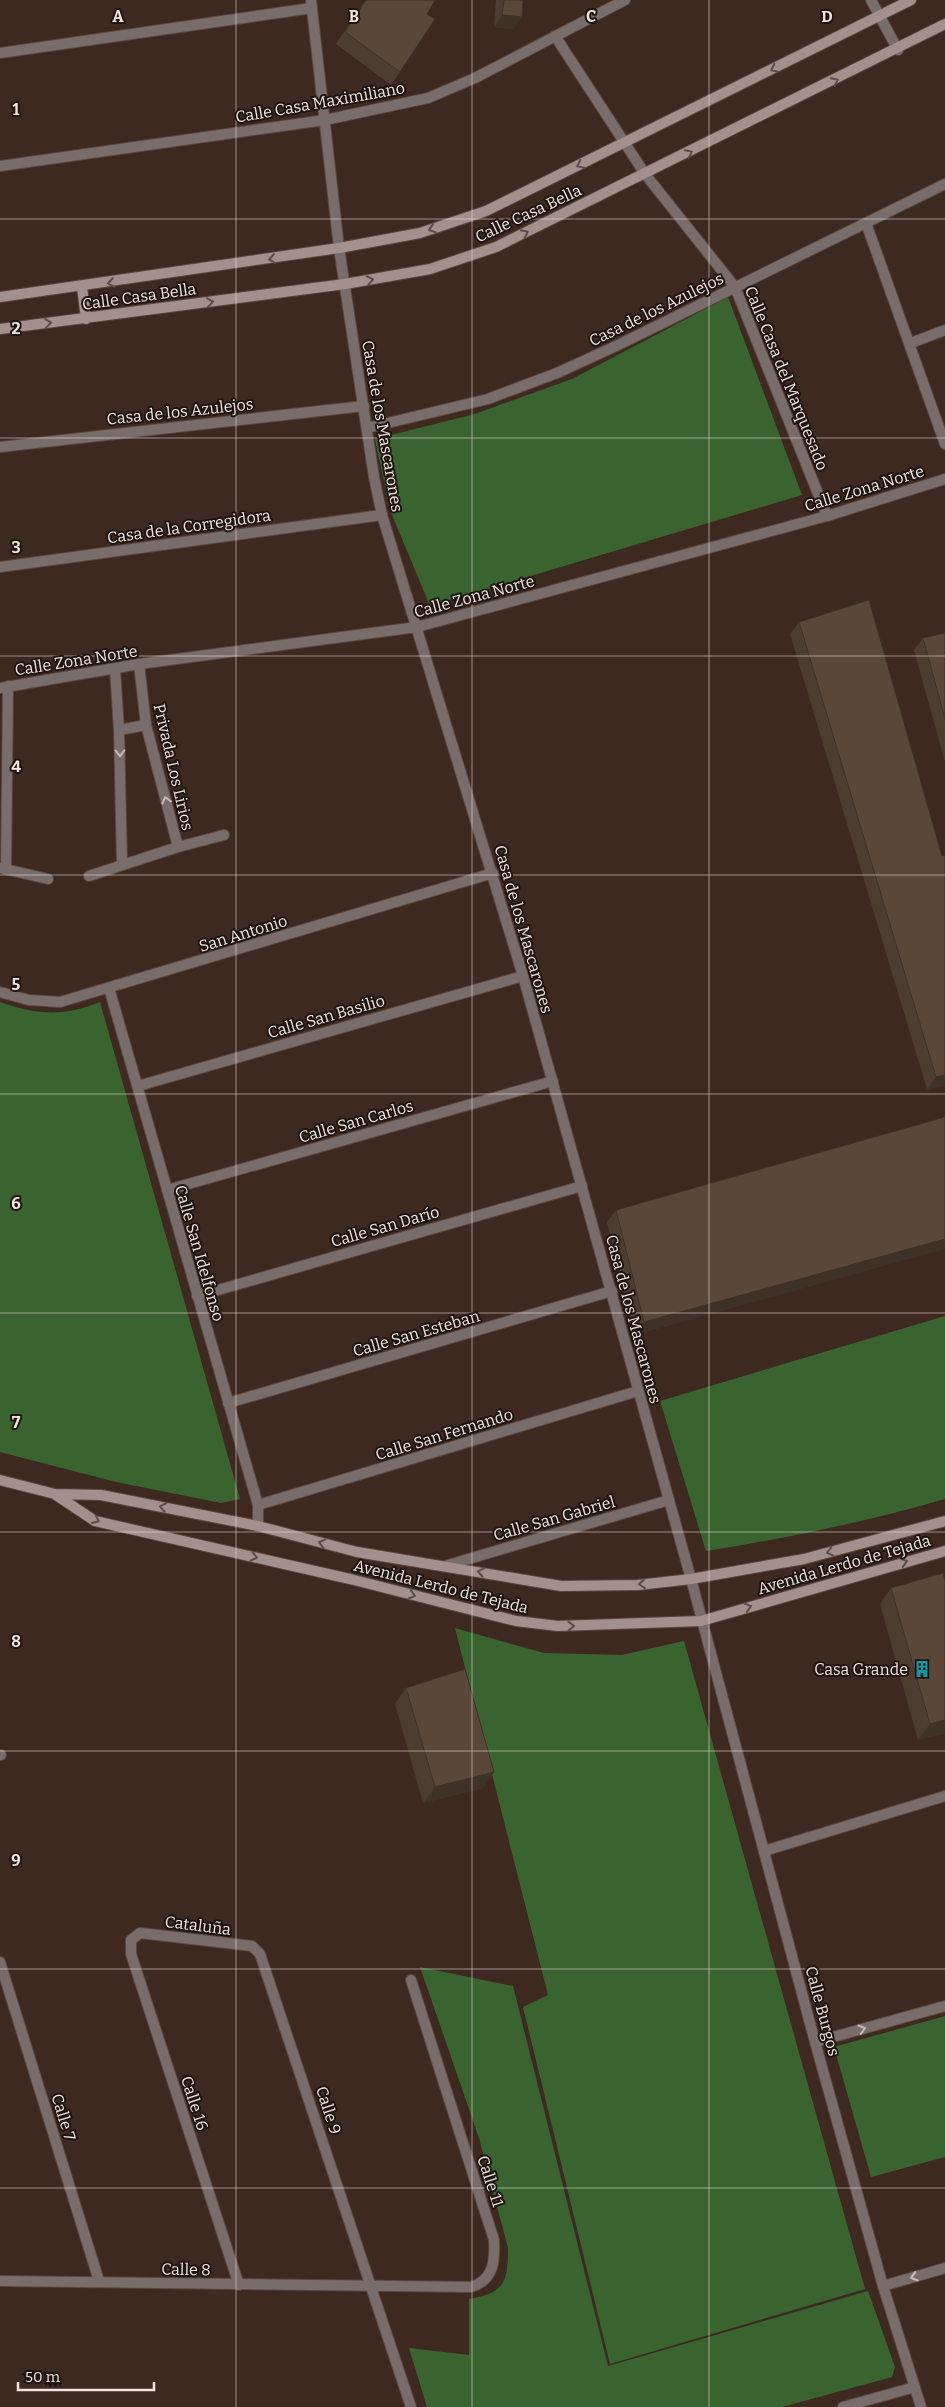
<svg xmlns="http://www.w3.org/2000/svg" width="945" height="2407" viewBox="0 0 945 2407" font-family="Bitter,serif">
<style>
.green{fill:#39642f}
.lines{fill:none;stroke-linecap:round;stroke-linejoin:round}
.street-casing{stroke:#5b473f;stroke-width:12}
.secondary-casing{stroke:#5b473f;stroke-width:12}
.street{stroke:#796d6b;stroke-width:10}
.secondary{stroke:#a3908d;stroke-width:10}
.wall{fill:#4d3d31}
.shaded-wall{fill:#3e3228}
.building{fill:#594739;stroke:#3e3228}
.oneway{stroke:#5a4c49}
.oneway2{stroke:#c8bab6}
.grid{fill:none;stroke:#f2e4df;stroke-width:1;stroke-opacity:0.55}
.labels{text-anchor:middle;stroke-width:4;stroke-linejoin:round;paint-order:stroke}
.street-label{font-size:16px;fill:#f2e4df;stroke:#1e1511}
.poi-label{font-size:16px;fill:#f2e4df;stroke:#1e1511;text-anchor:end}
.grid-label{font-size:16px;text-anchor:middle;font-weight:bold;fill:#f2e4df;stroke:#1e1511;stroke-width:4;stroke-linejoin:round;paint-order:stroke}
</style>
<rect width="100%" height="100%" fill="#3e2921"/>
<g class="green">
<polygon points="728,297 802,495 430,606 390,510 375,439 475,414 572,379"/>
<path d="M0,1002C37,1015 63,1017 100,1002L240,1499L221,1503L116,1482L0,1452Z"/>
<path d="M945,1316V1499C865,1522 787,1538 706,1551L660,1401Z"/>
<polygon points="455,1628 544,1653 622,1655 684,1641 865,2289 610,2364 523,2007 548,1995"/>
<path d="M420,1967L513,1986L608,2366L868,2291L895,2367L892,2377L782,2407H427L409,2348L469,2355V2299C504,2293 508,2283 508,2248L479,2138Z"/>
<polygon points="945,2016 945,2157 871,2177 834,2047"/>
</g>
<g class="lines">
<g class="street-casing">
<g id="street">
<polyline points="311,0 339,248 374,477 382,515 523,976 691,1579 815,2042 883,2286 921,2407"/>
<polyline points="871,0 898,50"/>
<polyline points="555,36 645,174 735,287 827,516"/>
<polyline points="0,53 312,8"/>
<polyline points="0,166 325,120 428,98 475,78 625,0"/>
<polyline points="866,223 945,444"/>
<polyline points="911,343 945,330"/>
<polyline points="367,428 488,399 557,373 616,346 945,184"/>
<polyline points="0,447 364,406"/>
<polyline points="0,567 382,515"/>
<polyline points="139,664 146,725 178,847"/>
<polyline points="115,669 119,730 122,865"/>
<polyline points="0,688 139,664 417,627 827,516 945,479"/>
<polyline points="119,730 146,725"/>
<polyline points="1,868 48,879"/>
<polyline points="6,869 8,686"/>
<polyline points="89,876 178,847 224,835"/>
<polyline points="109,988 258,1505 258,1526"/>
<polyline points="0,992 29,1000 60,1002 493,873"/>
<polyline points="138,1086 523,976"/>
<polyline points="167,1190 553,1081"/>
<polyline points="197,1296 582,1186"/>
<polyline points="228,1403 612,1291"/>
<polyline points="258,1505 638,1391"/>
<polyline points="448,1565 669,1500"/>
<polyline points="0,1755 1,1755"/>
<polyline points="764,1851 945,1796"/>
<polyline points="0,1962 99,2281"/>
<polyline points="815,2042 945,2006"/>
<path d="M0,2281L471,2287C494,2280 495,2261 494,2240L411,1980"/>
<polyline points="239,2285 131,1954 131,1940 140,1933 252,1946 260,1954 411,2407"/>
<polyline points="883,2286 945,2268"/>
<polyline points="843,2407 915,2387"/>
</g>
</g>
<g class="secondary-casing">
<g id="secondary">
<polyline points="82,287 86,319"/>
<polyline points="0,297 339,248 420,233 486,211 911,0"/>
<polyline points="0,329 345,284 430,269 496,247 945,24"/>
<polyline points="0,1480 55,1494 101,1495 258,1526 357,1552 561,1586 638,1585 691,1579 804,1559 945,1521"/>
<polyline points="56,1495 95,1521 350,1579 516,1621 558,1626 701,1621 945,1551"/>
</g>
</g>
<use href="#street" class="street"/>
<use href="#secondary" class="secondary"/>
</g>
<g class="wall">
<polygon points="365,0 435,0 427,14 400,72 391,85 336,44"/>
<polygon points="496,0 523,0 522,17 513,29 494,27"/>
<polygon points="799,622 942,856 945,855 945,1085 927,1089 790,634"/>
<polygon points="945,633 945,762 914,650 923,638"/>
<polygon points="945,1117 635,1335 607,1222 616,1210"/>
<polygon points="891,1588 945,1733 918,1740 880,1604"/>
<polygon points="406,1688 494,1772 483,1788 423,1803 395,1704"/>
</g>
<g class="shaded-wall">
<polygon points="502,15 522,17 513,29 494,27"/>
<polygon points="945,1075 945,1085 927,1089 936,1077"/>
<polygon points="945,1239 945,1249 635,1335 644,1322"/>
<polygon points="945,1720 945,1733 918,1740 930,1724"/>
<polygon points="494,1772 483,1788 423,1803 435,1787"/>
</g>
<g class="building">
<polygon points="366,0 435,0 427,14 435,19 400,72 345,32"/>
<polygon points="504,0 523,0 522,17 502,15"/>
<polygon points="869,600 942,856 945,855 945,1075 936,1077 799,622"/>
<polygon points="945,633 945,719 923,638"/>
<polygon points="945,1117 945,1239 644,1322 616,1210"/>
<polygon points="943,1573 945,1580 945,1720 930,1724 891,1588"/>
<polygon points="465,1669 494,1772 435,1787 406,1688"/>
</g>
<defs><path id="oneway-chevron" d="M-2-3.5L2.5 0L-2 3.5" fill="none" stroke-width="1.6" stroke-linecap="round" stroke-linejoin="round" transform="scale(1.25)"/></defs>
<g class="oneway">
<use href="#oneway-chevron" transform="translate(774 69) rotate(154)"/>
<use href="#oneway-chevron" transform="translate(835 81) rotate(-26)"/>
<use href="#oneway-chevron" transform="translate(689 153) rotate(-26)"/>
<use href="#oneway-chevron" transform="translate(580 165) rotate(154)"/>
<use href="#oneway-chevron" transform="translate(432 229) rotate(162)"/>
<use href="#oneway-chevron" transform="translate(525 233) rotate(-26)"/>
<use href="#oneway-chevron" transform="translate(272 259) rotate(171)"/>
<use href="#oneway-chevron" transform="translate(370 280) rotate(-11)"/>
<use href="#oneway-chevron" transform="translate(111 283) rotate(171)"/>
<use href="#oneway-chevron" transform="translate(210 302) rotate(-8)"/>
<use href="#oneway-chevron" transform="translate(48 323) rotate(-7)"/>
<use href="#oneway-chevron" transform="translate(163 1507) rotate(-169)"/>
<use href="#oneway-chevron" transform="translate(96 1520) rotate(23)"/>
<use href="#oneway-chevron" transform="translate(322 1543) rotate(-166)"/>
<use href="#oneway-chevron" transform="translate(830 1552) rotate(166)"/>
<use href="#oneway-chevron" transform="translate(254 1557) rotate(13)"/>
<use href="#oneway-chevron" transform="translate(904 1562) rotate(-16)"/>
<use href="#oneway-chevron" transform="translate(481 1572) rotate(-169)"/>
<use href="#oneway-chevron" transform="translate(642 1584) rotate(175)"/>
<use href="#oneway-chevron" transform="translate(412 1595) rotate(15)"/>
<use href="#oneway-chevron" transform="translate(748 1607) rotate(-16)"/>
<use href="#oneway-chevron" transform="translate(571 1626) rotate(-1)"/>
</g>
<g class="oneway2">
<use href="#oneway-chevron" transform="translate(120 753) rotate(89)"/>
<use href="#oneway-chevron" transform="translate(166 800) rotate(-104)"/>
<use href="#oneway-chevron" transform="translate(862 2029) rotate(-16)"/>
<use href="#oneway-chevron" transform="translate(914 2277) rotate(163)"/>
</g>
<path class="grid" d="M236,0V2407M472,0V2407M709,0V2407M0,219H945M0,438H945M0,656H945M0,875H945M0,1094H945M0,1313H945M0,1532H945M0,1751H945M0,1969H945M0,2188H945"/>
<defs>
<g id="building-bare" transform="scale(1.35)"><path d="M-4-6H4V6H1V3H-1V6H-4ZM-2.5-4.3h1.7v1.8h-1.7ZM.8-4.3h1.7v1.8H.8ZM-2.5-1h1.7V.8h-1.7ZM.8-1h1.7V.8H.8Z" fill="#0f9aa8" stroke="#1e1511" stroke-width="2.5" paint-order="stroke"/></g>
</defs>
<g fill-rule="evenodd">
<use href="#building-bare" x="922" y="1669"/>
</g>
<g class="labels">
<g class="street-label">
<text transform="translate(320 102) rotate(-10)" y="6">Calle Casa Maximiliano</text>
<text transform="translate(528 213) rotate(-25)" y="6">Calle Casa Bella</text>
<text transform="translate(139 296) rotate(-8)" y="6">Calle Casa Bella</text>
<text transform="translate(656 309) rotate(-26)" y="6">Casa de los Azulejos</text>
<text transform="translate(787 378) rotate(68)" y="6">Calle Casa del Marquesado</text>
<text transform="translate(180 411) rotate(-6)" y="6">Casa de los Azulejos</text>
<text transform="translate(383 426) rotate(80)" y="6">Casa de los Mascarones</text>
<text transform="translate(864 488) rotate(-17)" y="6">Calle Zona Norte</text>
<text transform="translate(189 526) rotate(-8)" y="6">Casa de la Corregidora</text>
<text transform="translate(474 596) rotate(-15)" y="6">Calle Zona Norte</text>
<text transform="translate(76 660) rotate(-9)" y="6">Calle Zona Norte</text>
<text transform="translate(174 767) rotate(77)" y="6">Privada Los Lirios</text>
<text transform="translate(524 929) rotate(74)" y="6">Casa de los Mascarones</text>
<text transform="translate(243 933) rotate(-17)" y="6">San Antonio</text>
<text transform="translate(326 1016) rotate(-16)" y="6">Calle San Basilio</text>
<text transform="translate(356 1121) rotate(-16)" y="6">Calle San Carlos</text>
<text transform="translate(385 1226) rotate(-16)" y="6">Calle San Darío</text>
<text transform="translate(200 1253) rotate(74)" y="6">Calle San Idelfonso</text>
<text transform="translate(634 1319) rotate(75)" y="6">Casa de los Mascarones</text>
<text transform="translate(416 1333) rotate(-16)" y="6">Calle San Esteban</text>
<text transform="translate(444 1434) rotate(-17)" y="6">Calle San Fernando</text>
<text transform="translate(554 1518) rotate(-16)" y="6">Calle San Gabriel</text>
<text transform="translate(844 1564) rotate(-16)" y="6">Avenida Lerdo de Tejada</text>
<text transform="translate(441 1586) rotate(14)" y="6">Avenida Lerdo de Tejada</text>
<text transform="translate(198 1925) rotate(7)" y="6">Cataluña</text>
<text transform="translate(823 2011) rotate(75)" y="6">Calle Burgos</text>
<text transform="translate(195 2103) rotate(72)" y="6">Calle 16</text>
<text transform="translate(329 2110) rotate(72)" y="6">Calle 9</text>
<text transform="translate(64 2117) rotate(73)" y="6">Calle 7</text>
<text transform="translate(491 2181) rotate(72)" y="6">Calle 11</text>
<text transform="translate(186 2269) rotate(1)" y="6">Calle 8</text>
</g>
<g class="poi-label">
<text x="908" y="1675">Casa Grande</text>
</g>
</g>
<g class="grid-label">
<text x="118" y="22">A</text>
<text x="354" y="22">B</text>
<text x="591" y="22">C</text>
<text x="827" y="22">D</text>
<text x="16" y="115">1</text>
<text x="16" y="334">2</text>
<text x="16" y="553">3</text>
<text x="16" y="772">4</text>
<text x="16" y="990">5</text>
<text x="16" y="1209">6</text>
<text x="16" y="1428">7</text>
<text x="16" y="1647">8</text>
<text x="16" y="1866">9</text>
</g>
<path d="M18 2382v8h136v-8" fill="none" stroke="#f2e4df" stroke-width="2.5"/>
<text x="25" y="2382" font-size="15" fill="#f2e4df" stroke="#1e1511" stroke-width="4" paint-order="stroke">50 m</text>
</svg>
